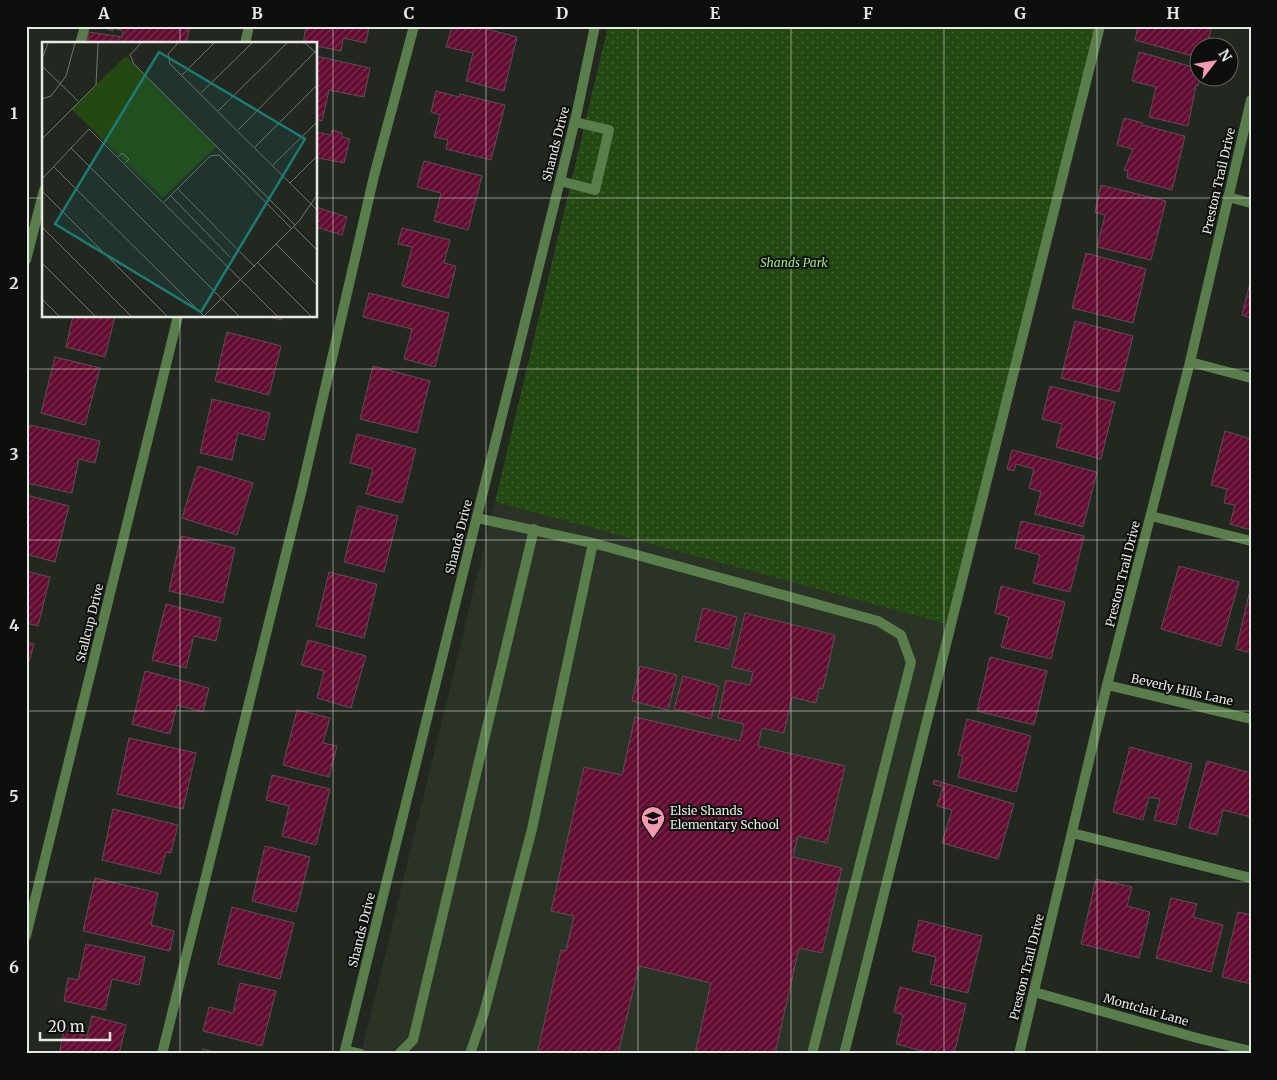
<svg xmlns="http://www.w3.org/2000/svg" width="1277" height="1080" viewBox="0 0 1277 1080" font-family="Merriweather,serif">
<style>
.built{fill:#2b3327}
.park{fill:url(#park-dots)}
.building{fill:url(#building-hatch);stroke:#5b5053}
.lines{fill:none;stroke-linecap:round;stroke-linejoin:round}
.service{stroke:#5a7d4c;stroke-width:10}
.minor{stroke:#5a7d4c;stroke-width:10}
.grid{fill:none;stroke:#e5e9e4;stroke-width:1;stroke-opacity:0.55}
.labels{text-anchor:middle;stroke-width:4;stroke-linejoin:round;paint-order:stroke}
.street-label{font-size:12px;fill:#e5e9e4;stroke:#0d0f0c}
.park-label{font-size:12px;font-style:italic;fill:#9fe781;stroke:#0d0f0c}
.poi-label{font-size:12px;fill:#e5e9e4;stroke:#0d0f0c;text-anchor:start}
.inset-road{fill:none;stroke:#70756e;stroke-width:1}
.view{fill:#1a7c74;fill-opacity:0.15;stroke:#1a7c74;stroke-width:2.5}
.inset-edge{fill:none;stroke:#e5e9e4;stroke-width:2.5}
.neatline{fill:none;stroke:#e5e9e4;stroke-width:2}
.grid-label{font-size:16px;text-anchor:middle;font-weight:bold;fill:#e5e9e4}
</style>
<defs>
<pattern id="park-dots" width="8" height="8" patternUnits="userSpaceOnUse" patternTransform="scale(1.25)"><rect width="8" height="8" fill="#234811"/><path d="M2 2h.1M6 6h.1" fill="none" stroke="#436234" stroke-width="1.8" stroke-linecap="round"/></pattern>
<pattern id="building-hatch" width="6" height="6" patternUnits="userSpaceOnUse" patternTransform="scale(1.25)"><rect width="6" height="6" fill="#630b31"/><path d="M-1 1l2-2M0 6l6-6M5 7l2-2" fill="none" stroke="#792f4f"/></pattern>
</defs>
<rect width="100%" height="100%" fill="#222720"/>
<polygon class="built" points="495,502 946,624 838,1054 361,1054"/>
<polygon class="park" points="608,26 1096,26 946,624 495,502"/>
<g class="building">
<polygon points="100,26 190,26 186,44 86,44 89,32 122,37 123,31 113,28 113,31"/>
<polygon points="306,26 375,26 375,28 369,27 366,43 343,38 341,51 316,46 316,44 303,44"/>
<polygon points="452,26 476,26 517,37 504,91 466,81 473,53 446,47"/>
<polygon points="1138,26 1212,26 1206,48 1200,48 1200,58 1135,40"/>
<polygon points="1139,52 1200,69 1200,78 1198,86 1196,85 1188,126 1149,117 1156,87 1132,81"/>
<polygon points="316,56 370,68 364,97 329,90 322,121 316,119"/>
<polygon points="436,91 459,97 460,94 505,105 491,160 446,149 448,140 434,137 440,115 431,112"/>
<polygon points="1124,118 1143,123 1142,125 1185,136 1172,190 1127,178 1128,171 1124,170 1133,149 1117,145"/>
<polygon points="332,130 342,133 342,137 350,139 344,163 318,158 316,165 316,132 331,135"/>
<polygon points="424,161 482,176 468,230 434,221 441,193 417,187"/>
<polygon points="1101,185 1166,201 1151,260 1097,247 1105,215 1095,212"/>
<polygon points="316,207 347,217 342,235 316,227"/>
<polygon points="402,228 450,240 444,263 456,266 448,298 402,286 412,247 398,244"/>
<polygon points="1086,253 1146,269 1133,323 1072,308"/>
<polygon points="1251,279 1251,318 1242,315"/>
<polygon points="369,293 449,313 435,367 404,359 412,329 363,317"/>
<polygon points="73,316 115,316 105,357 66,347"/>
<polygon points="265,316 282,316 281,320"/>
<polygon points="1075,321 1133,336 1119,392 1061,378"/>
<polygon points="227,332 281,346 269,395 215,381"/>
<polygon points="55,357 100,368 85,425 41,413"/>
<polygon points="373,366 430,381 417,433 360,419"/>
<polygon points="1050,386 1115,402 1101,459 1056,447 1062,424 1042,419"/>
<polygon points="212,399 270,413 264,440 238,433 232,460 200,453"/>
<polygon points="30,425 100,441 95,463 79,459 72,493 26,483 26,440"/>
<polygon points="1225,431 1251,439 1251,530 1230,524 1235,505 1224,503 1227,489 1211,485"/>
<polygon points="357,434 416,449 402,503 366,494 373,469 350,463"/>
<polygon points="1012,450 1097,472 1083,527 1035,514 1041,492 1029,488 1034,469 1016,464 1014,471 1007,469"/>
<polygon points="198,466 253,483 237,535 182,518"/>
<polygon points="26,495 69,506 55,562 26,554"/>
<polygon points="358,506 398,516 384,572 344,562"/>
<polygon points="1021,521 1084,536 1070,592 1033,583 1040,555 1015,548"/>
<polygon points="181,536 235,548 223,603 169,591"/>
<polygon points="1179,566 1239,582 1221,646 1161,629"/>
<polygon points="26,571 50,577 38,626 26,623"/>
<polygon points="329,572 377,584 364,638 316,626"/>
<polygon points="1001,586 1065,602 1051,659 1001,647 1009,617 995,613"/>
<polygon points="1251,586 1251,653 1236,649"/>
<polygon points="166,604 221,618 216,641 194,636 186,668 152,660"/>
<polygon points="703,608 737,617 729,649 695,641"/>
<polygon points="745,613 835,635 823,689 819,688 816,703 792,697 784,733 762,728 758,746 845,766 827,843 798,836 793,857 842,868 822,953 799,948 775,1054 695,1054 711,983 639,966 618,1054 537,1054 561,950 566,951 574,916 551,911 584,767 622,775 635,717 740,741 744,724 718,718 726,680 750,685 753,672 732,667"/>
<polygon points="308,640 366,656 351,708 317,698 324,671 301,665"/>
<polygon points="26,642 34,644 26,672"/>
<polygon points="990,657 1047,671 1034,725 977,711"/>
<polygon points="640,666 677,675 668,710 632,701"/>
<polygon points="145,671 209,688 203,712 177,705 170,734 132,724"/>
<polygon points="683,676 719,686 711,719 674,709"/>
<polygon points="297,710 330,718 323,743 337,746 329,777 283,765"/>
<polygon points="967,719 1031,736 1016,792 958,777 963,756 958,755"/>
<polygon points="129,738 196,753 183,809 117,794"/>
<polygon points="1130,747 1192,764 1176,825 1154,820 1160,799 1149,797 1143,820 1113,812"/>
<polygon points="1207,761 1251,773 1251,817 1223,810 1217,835 1189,828"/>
<polygon points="272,775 330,789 316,845 282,836 289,806 266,800"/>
<polygon points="934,780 1014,804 998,859 942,843 952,810 937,806 943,787 933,784"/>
<polygon points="113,809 178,825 171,853 166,852 160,874 102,860"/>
<polygon points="265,846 310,857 296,912 252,901"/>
<polygon points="95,878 158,893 151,925 174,931 170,951 83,931"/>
<polygon points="1096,879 1132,887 1127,906 1150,912 1139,958 1081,944"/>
<polygon points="1171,898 1197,904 1193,917 1223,925 1211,972 1156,958"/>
<polygon points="232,907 294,923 280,979 218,964"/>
<polygon points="1238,912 1251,915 1251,984 1222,977"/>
<polygon points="919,920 982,936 968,993 930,984 936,957 912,951"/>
<polygon points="86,944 145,957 139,985 112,979 105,1010 64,1001 68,978 78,980"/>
<polygon points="240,983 276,991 262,1046 203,1031 209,1007 233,1013"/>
<polygon points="900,987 966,1004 954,1054 933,1054 896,1044 903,1015 894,1012"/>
<polygon points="92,1016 126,1025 119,1054 59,1054 64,1030 87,1036"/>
<polygon points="203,1049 220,1054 202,1054"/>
</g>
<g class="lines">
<g class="service">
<polyline points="80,44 85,26"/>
<polyline points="560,181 595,190 609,130 575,122"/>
<polyline points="1228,197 1251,203"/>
<polyline points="26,260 44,190"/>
<polyline points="1151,516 1251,541"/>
<polyline points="477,518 593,543 878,621 901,635 911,662 812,1054"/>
<polyline points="1072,833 1251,878"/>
<polyline points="345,1050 361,1054"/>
<polyline points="162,1054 301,493 374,176 414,26"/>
<polyline points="399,1054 413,1040 534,529"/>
<polyline points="470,1054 484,1013 532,829 593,543"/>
<polyline points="844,1054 1100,26"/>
</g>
<g class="minor">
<polyline points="245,44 249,26"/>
<polyline points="1190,362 1251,378"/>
<polyline points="1107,685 1251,719"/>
<polyline points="26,936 178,316"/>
<polyline points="1034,992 1197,1038 1251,1051"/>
<polyline points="344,1054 577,112 595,26"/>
<polyline points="1019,1054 1107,685 1190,362 1251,100"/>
</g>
</g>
<path class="grid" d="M180,26V44M333,26V1054M486,26V1054M638,26V1054M791,26V1054M944,26V1054M1097,26V1054M26,198H44M316,198H1251M180,316V1054M26,369H1251M26,540H1251M26,711H1251M26,882H1251"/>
<defs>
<g id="school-pin" transform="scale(1.25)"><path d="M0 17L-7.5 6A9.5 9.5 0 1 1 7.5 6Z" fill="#f19ab2" stroke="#0d0f0c"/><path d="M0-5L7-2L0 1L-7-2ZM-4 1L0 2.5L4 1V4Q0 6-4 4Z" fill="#111"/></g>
</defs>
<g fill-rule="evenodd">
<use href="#school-pin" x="653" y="818"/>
</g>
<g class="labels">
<g class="street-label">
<text transform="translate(556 144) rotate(-76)" y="4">Shands Drive</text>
<text transform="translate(1219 181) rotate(-77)" y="4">Preston Trail Drive</text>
<text transform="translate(459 537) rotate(-76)" y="4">Shands Drive</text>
<text transform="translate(1123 574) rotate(-76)" y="4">Preston Trail Drive</text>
<text transform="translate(90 623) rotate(-76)" y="4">Stallcup Drive</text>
<text transform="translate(1182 690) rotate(13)" y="4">Beverly Hills Lane</text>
<text transform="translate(362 930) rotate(-76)" y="4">Shands Drive</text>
<text transform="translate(1027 967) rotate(-76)" y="4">Preston Trail Drive</text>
<text transform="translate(1146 1010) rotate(16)" y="4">Montclair Lane</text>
</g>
<g class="park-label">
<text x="794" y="267">Shands Park</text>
</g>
<g class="poi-label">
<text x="670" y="815">Elsie Shands<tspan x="670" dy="14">Elementary School</tspan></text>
</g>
</g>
<g transform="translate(42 42)">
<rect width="275" height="275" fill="#222720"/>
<path d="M84,14L174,105L121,156L29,67Z" fill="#234811"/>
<path class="inset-road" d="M99,1L88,13L92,22L253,183M136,1L126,12L128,22L275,168M263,1L275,12M0,17L6,1M0,24L36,59M140,33L172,1M159,51L210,1M0,57L9,54L24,34L33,1M176,69L245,1M196,88L275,8M0,97L54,43L56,1M213,105L275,43M29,106L197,274M76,115L80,111L87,117L83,121M231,123L275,80M12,125L162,274M0,137L47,87L235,274M248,141L275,114M135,146L213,225M0,149L125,274M128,153L188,215M122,160L168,114L177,113L249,186M251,184L275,208M0,185L89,274M234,202L275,243M0,221L53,274M216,221L269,274M0,257L17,274M162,274L257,179L275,153"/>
<path class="view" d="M117,10L263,97L159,270L13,182Z"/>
<rect width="275" height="275" class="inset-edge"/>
</g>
<rect width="1277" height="1080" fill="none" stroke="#0d0f0c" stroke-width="55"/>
<g transform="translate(1214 62) rotate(59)"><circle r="24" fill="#0d0f0c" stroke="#636662"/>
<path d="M0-4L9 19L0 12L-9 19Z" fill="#f19ab2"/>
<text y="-8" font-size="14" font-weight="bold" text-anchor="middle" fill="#e5e9e4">N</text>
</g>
<path d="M40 1032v8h70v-8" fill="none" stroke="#e5e9e4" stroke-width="2.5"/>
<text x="48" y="1032" font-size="15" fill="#e5e9e4" stroke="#0d0f0c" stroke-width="4" paint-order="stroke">20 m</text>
<rect x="28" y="28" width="1222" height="1024" class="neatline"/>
<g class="grid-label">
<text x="104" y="19">A</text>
<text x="257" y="19">B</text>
<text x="409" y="19">C</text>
<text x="562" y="19">D</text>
<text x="715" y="19">E</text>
<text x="868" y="19">F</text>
<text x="1020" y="19">G</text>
<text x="1173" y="19">H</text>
<text x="14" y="119">1</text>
<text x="14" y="289">2</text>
<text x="14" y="460">3</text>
<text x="14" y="631">4</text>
<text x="14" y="802">5</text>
<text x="14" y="973">6</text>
</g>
</svg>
